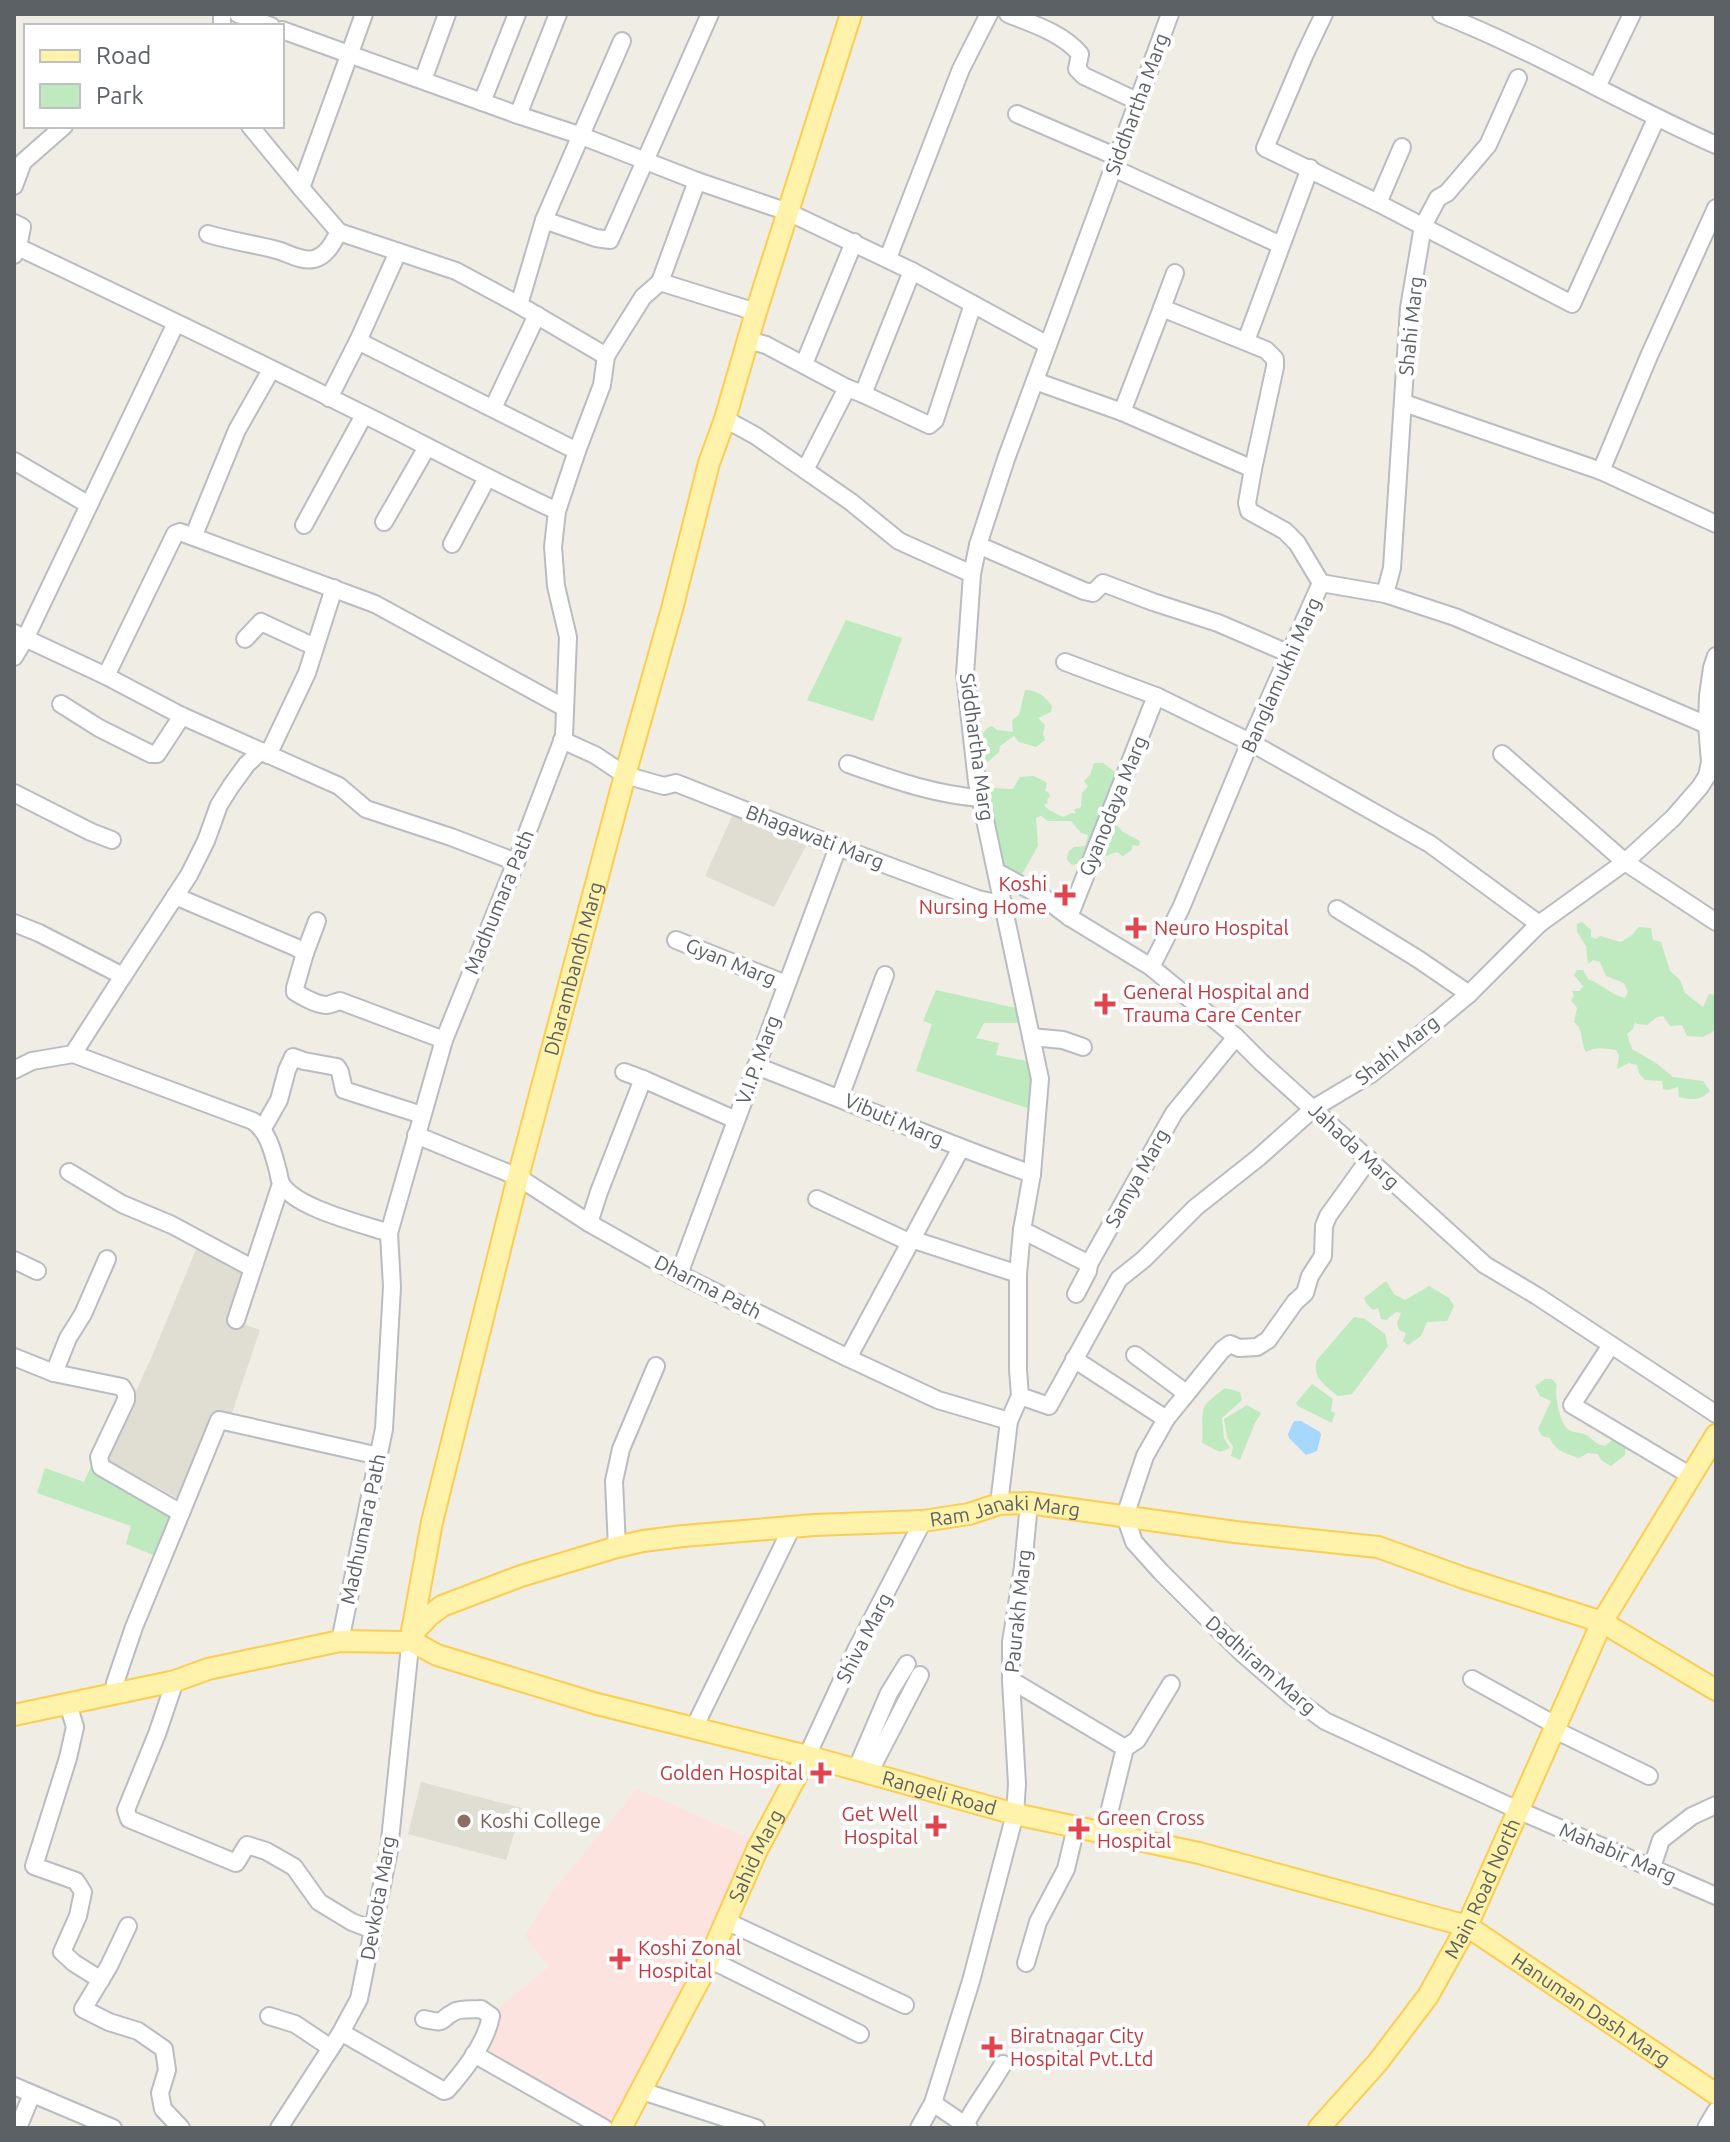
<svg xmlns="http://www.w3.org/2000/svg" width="1730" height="2142" viewBox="0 0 1730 2142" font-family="Ubuntu,sans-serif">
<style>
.education{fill:#e0ddd3}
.medical{fill:#fde3e0}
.green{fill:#bfe9bf}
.water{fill:#a5d7ff}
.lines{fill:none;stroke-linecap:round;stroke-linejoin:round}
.minor-casing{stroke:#b9bcc1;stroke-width:20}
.major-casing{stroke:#fccd51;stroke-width:24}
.minor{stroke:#fff;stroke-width:16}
.major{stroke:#fff2aa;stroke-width:20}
.health-dot{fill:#e0444e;stroke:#fff;stroke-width:3}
.education-dot{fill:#8d6e63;stroke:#fff;stroke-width:3}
.labels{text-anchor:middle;stroke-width:8;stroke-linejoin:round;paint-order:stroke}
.street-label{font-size:20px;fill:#5c6166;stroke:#fff}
.health-label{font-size:20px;fill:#be3a42;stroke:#fff;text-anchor:start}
.education-label{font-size:20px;fill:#785e54;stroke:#fff;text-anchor:start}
</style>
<rect width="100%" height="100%" fill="#f0ede4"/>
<g class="education">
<polygon points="734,812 808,842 774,907 705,876"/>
<polygon points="197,1247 245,1270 227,1318 260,1330 232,1413 215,1411 181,1500 105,1459 152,1356"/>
<polygon points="421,1782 522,1808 506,1860 408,1834"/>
</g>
<polygon class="medical" points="637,1789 753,1840 652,2054 616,2124 478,2049 503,2004 549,1967 525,1936 552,1892"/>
<g class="green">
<polygon points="846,620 902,638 873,721 807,700"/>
<path d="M1025,690C1037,690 1045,696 1052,706L1051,712L1038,718L1045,725L1043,734L1045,740L1036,747L1019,742L1014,736L1000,746L999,752L988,762L982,759L978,745C981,737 983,729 992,726L997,730L1013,732L1012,720L1019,715Z"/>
<polygon points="1094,763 1103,763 1118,774 1115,784 1111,788 1114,796 1105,812 1123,832 1140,841 1139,846 1132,845 1132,850 1123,856 1117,852 1106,856 1099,853 1084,862 1072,865 1067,860 1068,852 1074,847 1085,846 1088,835 1081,833 1071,821 1048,821 1041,816 1036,818 1038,846 1021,876 1003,867 985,797 990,788 1013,789 1020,777 1034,776 1047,783 1045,791 1048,792 1050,796 1047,800 1048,803 1044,805 1049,810 1063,817 1072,813 1076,814 1074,810 1081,807 1082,793 1088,786 1084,781 1090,775"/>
<path d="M1582,922L1591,930V937L1596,939L1600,936L1621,942L1632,935L1639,927L1651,928L1653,940L1661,942L1670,971L1680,980L1685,993L1703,1007L1709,994L1716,995V1030L1703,1037L1687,1036L1682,1025L1670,1026L1663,1016L1657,1017L1647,1025L1637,1024L1635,1022L1633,1029L1627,1034L1632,1049L1656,1063L1673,1077L1703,1081L1710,1091C1700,1101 1692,1100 1679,1097L1678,1087L1668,1090L1663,1089L1662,1081L1645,1080L1639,1073L1637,1065L1629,1063L1617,1069L1619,1056L1616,1050C1605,1049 1597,1046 1586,1052C1580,1041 1584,1030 1574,1022L1577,1008L1571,1000L1574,996L1572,991H1579L1583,986L1574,975L1577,970H1583L1588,979C1602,984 1611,995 1625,998L1628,992L1624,983L1606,976L1600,962L1593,960L1588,964L1586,946L1577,932V924Z"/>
<polygon points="936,990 1020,1009 1023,1023 984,1023 976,1038 999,1043 996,1055 1032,1062 1033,1110 916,1071 932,1024 923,1021"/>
<polygon points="1386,1281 1394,1294 1405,1300 1429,1286 1449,1298 1454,1306 1447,1321 1427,1322 1421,1336 1408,1345 1403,1341 1406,1333 1399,1330 1397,1323 1401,1313 1396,1312 1386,1320 1381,1319 1378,1308 1373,1310 1366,1303 1364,1298"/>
<path d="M1354,1317L1365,1319L1385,1334L1388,1346L1352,1394L1338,1396C1326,1386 1311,1377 1317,1360Z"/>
<path d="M1545,1379H1552L1557,1385C1554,1394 1560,1425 1569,1430C1574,1433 1582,1432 1588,1436C1595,1442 1596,1444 1605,1446L1617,1436L1626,1440L1625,1455L1611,1466L1601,1460L1598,1454L1588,1453L1579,1458C1567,1454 1555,1451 1550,1438L1542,1436L1538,1429L1551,1401L1540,1396L1535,1386Z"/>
<polygon points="1312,1384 1333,1399 1331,1411 1335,1413 1332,1423 1298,1406 1296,1403"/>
<path d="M1225,1388L1240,1392L1242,1400L1222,1418L1224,1438L1230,1448L1220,1452L1202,1443C1203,1434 1201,1415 1204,1407C1208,1400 1219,1393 1225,1388Z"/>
<polygon points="1247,1405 1261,1413 1255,1423 1240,1460 1231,1456 1233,1447 1227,1437 1224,1419"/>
<polygon points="91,1466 175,1513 156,1556 126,1544 131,1526 37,1493 45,1468 84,1482"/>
</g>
<polygon class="water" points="1294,1421 1301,1421 1320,1432 1321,1435 1317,1451 1306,1455 1289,1438 1288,1434"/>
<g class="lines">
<g class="minor-casing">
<g id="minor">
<polyline points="222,14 222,26"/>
<polyline points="238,14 271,26"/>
<path d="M1008,14C1033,24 1062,33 1080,54L1077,69L1084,76L1139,102"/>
<polyline points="1324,14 1304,56 1265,148 1378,203 1572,304 1656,119"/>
<path d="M1441,14C1535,51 1623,104 1716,145"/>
<polyline points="282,30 518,115 579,135 697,181 788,212 912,271 1048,345"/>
<polyline points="423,80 447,14"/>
<polyline points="1597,87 1632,14"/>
<polyline points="482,102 517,14"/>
<polyline points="1017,114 1117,157"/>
<polyline points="518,115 558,14"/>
<polyline points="250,126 301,188 339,232 456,271 519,305 606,356"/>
<polyline points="1113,168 1281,245"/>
<polyline points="14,186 23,162 64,126"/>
<polyline points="301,188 364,14"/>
<polyline points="1378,203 1402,147"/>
<polyline points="544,220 596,238 610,240 710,14"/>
<polyline points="14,223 22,227 18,247 14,255"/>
<path d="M208,234C231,241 254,244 277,250C288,253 302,262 314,259C327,256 333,242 339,232"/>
<path d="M18,247C134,302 250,358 365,415C429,447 492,481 557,511"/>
<polyline points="888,258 961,69 989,14"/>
<polyline points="1175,273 1162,308 1266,350 1275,359 1275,367 1253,469"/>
<polyline points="660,282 697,181"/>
<polyline points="519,305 544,220 622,41"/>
<polyline points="748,340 766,345 847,388 863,394 929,425 935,420 973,304"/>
<polyline points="358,341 577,451"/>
<polyline points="1246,341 1310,168"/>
<polyline points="804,364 854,242"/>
<polyline points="1035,381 1122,412 1253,469 1247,503 1249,511 1285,531 1297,543 1321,583"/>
<polyline points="863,394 912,271"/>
<polyline points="329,398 358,341 398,252"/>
<polyline points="1404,403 1601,471 1716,524"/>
<polyline points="493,408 537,315"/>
<polyline points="1122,412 1162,308"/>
<polyline points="725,419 756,436 851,502 899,541 972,574"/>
<polyline points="14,461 89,505"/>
<polyline points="805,470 847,388"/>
<polyline points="1601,471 1649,356 1716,208"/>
<polyline points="384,522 427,447"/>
<polyline points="304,525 364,415"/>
<polyline points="194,535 237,430 271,370"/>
<polyline points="452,544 487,478"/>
<polyline points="978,545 1084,591 1093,593 1103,583 1153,602 1218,623 1290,654"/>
<polyline points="1385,594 1392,568 1409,308 1423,226 1438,198 1447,193 1488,145 1518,78"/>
<polyline points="14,633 106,676 182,716 339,786 366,809 451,837 516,862"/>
<polyline points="245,639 261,622 315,647"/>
<polyline points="14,657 25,639 176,323"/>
<polyline points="1065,662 1156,696 1250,742 1430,844 1539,924"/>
<polyline points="106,676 175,534 180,532 375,604 565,708"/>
<polyline points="61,704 99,728 151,754 157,754 159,751 182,716"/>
<polyline points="562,740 595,755 625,775 664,786 676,783 838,847 978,899 1005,905"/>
<polyline points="1502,754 1625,862 1716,922"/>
<polyline points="268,755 307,673 334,588"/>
<path d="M848,764C891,779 935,795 981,798"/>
<polyline points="14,793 91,832 112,840"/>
<polyline points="997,872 1043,897 1069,917 1151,967 1236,1037 1261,1062 1485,1265 1537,1296 1716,1414"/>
<path d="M175,896L295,947L305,953L295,988V992C303,997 318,1005 327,1005C332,1004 336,1002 340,1001L444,1040"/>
<polyline points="1337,909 1418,959 1469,994"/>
<polyline points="1069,917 1156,696"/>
<polyline points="14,923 39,933 123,976 73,1054 32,1061 14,1070"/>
<polyline points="676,940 786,984"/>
<polyline points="305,953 317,921"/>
<polyline points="1151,967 1181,908 1250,742 1321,583 1385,594 1455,617 1707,725"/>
<polyline points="123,976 189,875 206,841 219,805 231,786 247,764 261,751"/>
<polyline points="1031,1037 1063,1040 1083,1047"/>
<path d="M73,1054L253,1121C269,1132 273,1153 278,1171C279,1175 279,1179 281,1183C294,1208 363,1224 389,1233"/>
<path d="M756,1066C848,1101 939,1141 1032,1174"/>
<polyline points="624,1072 643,1079"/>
<polyline points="840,1097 885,975"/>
<polyline points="263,1128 279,1100 287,1070 293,1057 304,1061 337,1067 340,1072 344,1090 422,1115"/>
<polyline points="416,1135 518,1177 589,1223 679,1274 848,1358 938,1400 1009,1421"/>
<polyline points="1369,1159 1328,1216 1324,1226 1323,1256 1310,1276 1305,1293 1295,1302 1268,1340 1257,1347 1239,1348 1230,1344 1222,1350 1166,1419 1145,1456 1125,1516 1134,1542 1161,1572 1242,1653 1293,1697 1325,1721 1520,1811 1716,1896"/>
<polyline points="69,1172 122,1204 172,1225 252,1268"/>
<polyline points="817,1199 909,1242"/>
<polyline points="589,1223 599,1192 643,1079 736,1120"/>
<polyline points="1022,1230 1089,1264 1174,1113 1236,1037"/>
<polyline points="911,1239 1018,1274"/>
<polyline points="14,1260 37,1271"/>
<polyline points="679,1274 838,847"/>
<polyline points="1076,1294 1088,1271 1089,1264"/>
<polyline points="236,1320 281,1184"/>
<polyline points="1611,1345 1572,1405 1691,1476"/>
<polyline points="1135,1355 1186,1393"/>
<polyline points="14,1357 54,1373 122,1387 126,1394 126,1400 99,1457 101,1467 181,1513 134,1627 115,1683 114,1694"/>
<polyline points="848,1358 961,1148"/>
<polyline points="1074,1359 1166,1419"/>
<polyline points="54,1373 68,1338 83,1314 107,1259"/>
<polyline points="1020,1396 1049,1406 1119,1279 1144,1259 1196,1207 1258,1158 1314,1108 1371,1074 1409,1044 1469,994 1539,924 1625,862 1673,818 1700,787 1707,776 1710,762 1707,725 1708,696 1712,668 1716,656"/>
<polyline points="999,1504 1009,1421 1020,1396 1018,1370 1018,1274 1022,1230 1032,1174 1040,1079 977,782 965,674 972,574 978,545 1006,459 1170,14"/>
<polyline points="181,1513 219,1420 379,1456"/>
<polyline points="617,1547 614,1481 621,1449 656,1366"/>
<polyline points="340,1641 384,1429 392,1287 389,1233 444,1040 516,862 564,736 568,637 556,586 553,547 557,511 577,451 602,385 606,356 643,297 660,282 756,312"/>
<polyline points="1472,1679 1557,1726"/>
<polyline points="1011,1680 1125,1748 1104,1833"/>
<polyline points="175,1681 157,1734 126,1810 129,1819 236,1863 247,1845 266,1851 294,1867 319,1902 352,1922 373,1930"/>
<polyline points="68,1704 75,1727 68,1758 34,1866 76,1881 83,1892 78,1916 62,1952 74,1963 101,1980"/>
<polyline points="694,1728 792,1527"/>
<polyline points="1555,1730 1649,1776"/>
<polyline points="1125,1748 1137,1740 1171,1684"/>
<polyline points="807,1756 856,1650 923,1521"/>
<polyline points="856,1770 889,1693 907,1664"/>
<polyline points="869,1773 920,1675"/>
<polyline points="1652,1867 1661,1840 1692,1816 1716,1805"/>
<polyline points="726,1921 905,2005"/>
<polyline points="128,1926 109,1966 83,2009 109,2022 138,2031 164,2049 167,2070 160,2093 163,2109 181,2128"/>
<polyline points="709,1959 860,2034"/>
<polyline points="1026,1963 1038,1922 1066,1869 1076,1827"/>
<polyline points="269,2016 295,2024 331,2048"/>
<path d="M340,2034L346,2035L444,2091L447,2090C464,2071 486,2043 491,2016L481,2009C473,2010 461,2008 454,2012C437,2021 448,2024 424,2019"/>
<polyline points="474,2054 604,2128"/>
<polyline points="14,2086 113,2128"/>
<polyline points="642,2091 756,2128"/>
<polyline points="933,2103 965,2125"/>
<polyline points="18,2128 32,2094"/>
<polyline points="279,2128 340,2034 359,1999 389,1850 410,1646"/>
<polyline points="919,2128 933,2103 971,1981 1015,1814 1017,1784 1011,1680 1011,1642 1023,1567 1029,1503"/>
<path d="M969,2128L965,2125C976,2104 991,2085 1003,2064"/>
<polyline points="1706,2128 1716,2111"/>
</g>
</g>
<g class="major-casing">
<g id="major">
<path id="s1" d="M412,1631L432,1522L518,1177L625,775L672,609L709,463L725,419L756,312L851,14"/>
<path id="s2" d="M414,1632L429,1616L442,1606L521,1576L617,1547L643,1541L683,1536L814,1525L923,1521L969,1514L999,1504L1029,1503L1235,1532L1378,1547L1464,1578L1602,1622L1716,1690"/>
<path id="s3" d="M415,1643L437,1655L597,1704L807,1756L1015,1814L1199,1853L1467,1926L1716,2094"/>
<polyline points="14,1715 175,1681 208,1669 340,1641 403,1642"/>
<path id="s4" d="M621,2128L704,1971L757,1850L807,1756"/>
<path id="s5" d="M1319,2128L1378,2062L1428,1996L1467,1926L1602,1622L1716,1435"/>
</g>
</g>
<use href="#minor" class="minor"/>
<use href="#major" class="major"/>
</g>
<g class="health-dot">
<path d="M1061 883h8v8h8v8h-8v8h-8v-8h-8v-8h8z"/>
<path d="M1132 916h8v8h8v8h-8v8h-8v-8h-8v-8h8z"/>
<path d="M1101 992h8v8h8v8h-8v8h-8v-8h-8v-8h8z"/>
<path d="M817 1761h8v8h8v8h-8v8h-8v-8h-8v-8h8z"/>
<path d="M932 1814h8v8h8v8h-8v8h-8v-8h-8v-8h8z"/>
<path d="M1075 1817h8v8h8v8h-8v8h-8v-8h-8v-8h8z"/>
<path d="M616 1947h8v8h8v8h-8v8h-8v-8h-8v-8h8z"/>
<path d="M988 2035h8v8h8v8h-8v8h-8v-8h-8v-8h8z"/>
</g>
<circle class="education-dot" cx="464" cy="1821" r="8"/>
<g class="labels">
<g class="street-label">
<text transform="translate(1137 104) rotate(-70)" y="7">Siddhartha Marg</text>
<text transform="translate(1411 326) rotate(-84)" y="7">Shahi Marg</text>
<text transform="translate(1281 675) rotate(-66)" y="7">Banglamukhi Marg</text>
<text transform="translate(977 747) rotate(82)" y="7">Siddhartha Marg</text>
<text transform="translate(1113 806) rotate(-68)" y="7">Gyanodaya Marg</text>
<text transform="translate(815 837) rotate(21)" y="7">Bhagawati Marg</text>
<text transform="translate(499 902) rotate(-68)" y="7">Madhumara Path</text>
<text transform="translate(731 962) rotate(22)" y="7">Gyan Marg</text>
<text dy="7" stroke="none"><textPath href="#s1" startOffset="682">Dharambandh Marg</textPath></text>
<text transform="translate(1397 1050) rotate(-38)" y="7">Shahi Marg</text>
<text transform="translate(758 1060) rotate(-70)" y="7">V.I.P. Marg</text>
<text transform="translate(894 1120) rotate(23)" y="7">Vibuti Marg</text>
<text transform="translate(1354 1146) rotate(43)" y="7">Jahada Marg</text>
<text transform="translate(1137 1178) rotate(-61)" y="7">Samya Marg</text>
<text transform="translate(708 1287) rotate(27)" y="7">Dharma Path</text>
<text dy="7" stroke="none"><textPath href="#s2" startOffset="614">Ram Janaki Marg</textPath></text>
<text transform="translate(363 1529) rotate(-78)" y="7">Madhumara Path</text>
<text transform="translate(1018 1611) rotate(-84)" y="7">Paurakh Marg</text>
<text transform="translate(864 1638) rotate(-63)" y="7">Shiva Marg</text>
<text transform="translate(1261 1665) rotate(41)" y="7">Dadhiram Marg</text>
<text dy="7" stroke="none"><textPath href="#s3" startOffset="546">Rangeli Road</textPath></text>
<text transform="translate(1618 1853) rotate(23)" y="7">Mahabir Marg</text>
<text dy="7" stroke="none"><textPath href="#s4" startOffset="304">Sahid Marg</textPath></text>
<text dy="7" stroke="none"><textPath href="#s5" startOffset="292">Main Road North</textPath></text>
<text transform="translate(378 1898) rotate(-80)" y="7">Devkota Marg</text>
<text dy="7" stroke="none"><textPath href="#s3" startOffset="1240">Hanuman Dash Marg</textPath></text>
</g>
<g class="health-label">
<text x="1047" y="891" text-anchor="end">Koshi<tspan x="1047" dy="23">Nursing Home</tspan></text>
<text x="1154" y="935">Neuro Hospital</text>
<text x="1123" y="999">General Hospital and<tspan x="1123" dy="23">Trauma Care Center</tspan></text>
<text x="803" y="1780" text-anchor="end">Golden Hospital</text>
<text x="918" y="1821" text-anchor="end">Get Well<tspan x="918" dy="23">Hospital</tspan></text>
<text x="1097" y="1825">Green Cross<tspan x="1097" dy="23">Hospital</tspan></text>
<text x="638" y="1955">Koshi Zonal<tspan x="638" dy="23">Hospital</tspan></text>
<text x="1010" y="2043">Biratnagar City<tspan x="1010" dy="23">Hospital Pvt.Ltd</tspan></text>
</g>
<g class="education-label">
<text x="480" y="1828">Koshi College</text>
</g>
</g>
<rect width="1730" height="2142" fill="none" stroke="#5c6166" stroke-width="32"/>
<rect x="24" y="24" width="260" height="104" fill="#ffffff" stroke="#bec0c2" stroke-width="2"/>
<rect x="40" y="50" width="40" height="12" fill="#fff2aa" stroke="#bec0c2" stroke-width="2"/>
<text x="96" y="64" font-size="24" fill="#5c6166">Road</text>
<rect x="40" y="84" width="40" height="24" fill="#bfe9bf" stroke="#bec0c2" stroke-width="2"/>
<text x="96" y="104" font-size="24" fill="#5c6166">Park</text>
</svg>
